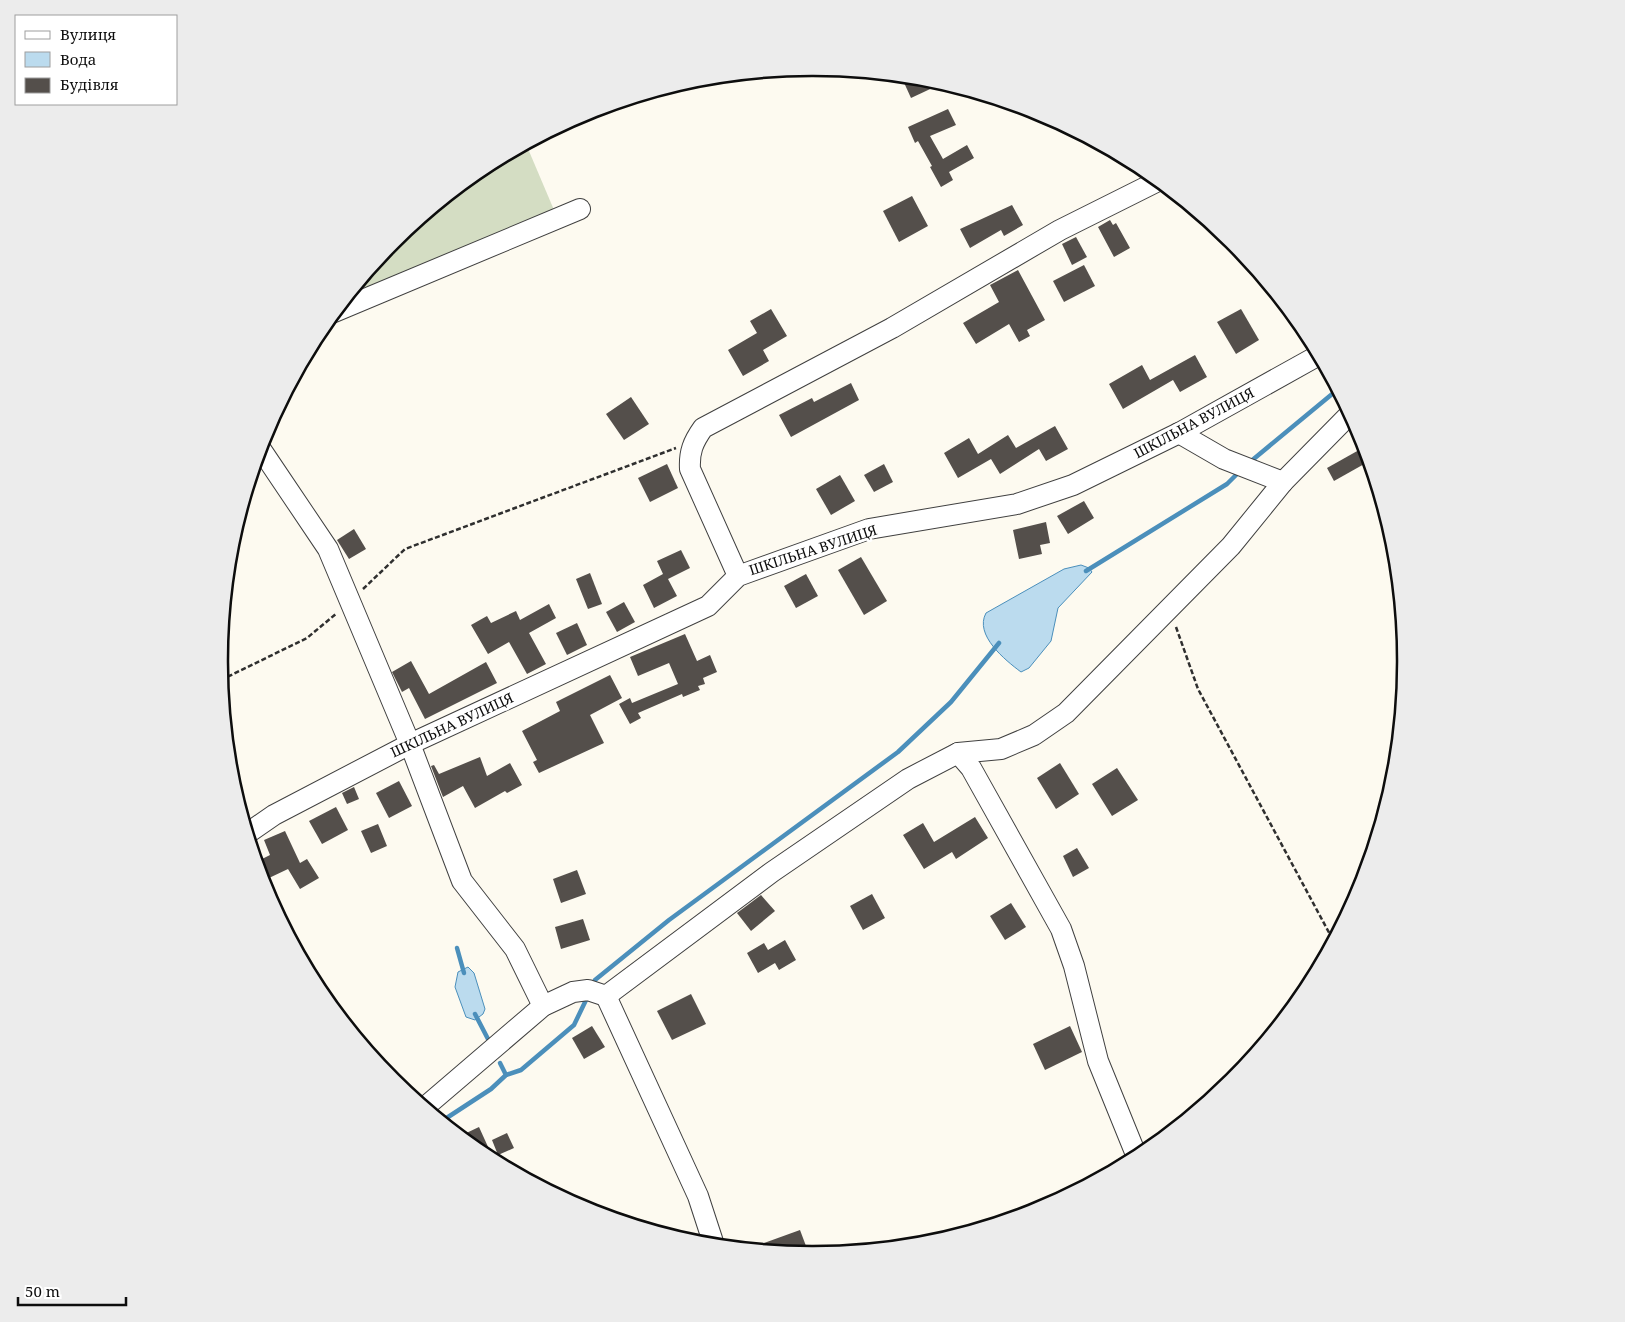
<svg xmlns="http://www.w3.org/2000/svg" width="1625" height="1322" viewBox="0 0 1625 1322" font-family="'Noto Serif',serif">
<style>
.cemetery{fill:#d4ddc3}
.water{fill:#bbdbee;stroke:#4b8fbb}
.lines{fill:none;stroke-linecap:round;stroke-linejoin:round}
.stream{stroke:#4b8fbb;stroke-width:4.5}
.building{fill:#544f4b}
.minor-casing{stroke:#404040;stroke-width:22}
.path{stroke:#2f2f2f;stroke-width:2.5;stroke-dasharray:5 2.5;stroke-linecap:butt}
.minor{stroke:#fff;stroke-width:20}
.labels{text-anchor:middle;stroke-width:5;stroke-linejoin:round;paint-order:stroke}
.street-label{font-size:14px;fill:#0d0d0d;stroke:#fff}
.rim{fill:none;stroke:#0d0d0d;stroke-width:2.5}
</style>
<rect width="100%" height="100%" fill="#fdfaf0"/>
<polygon class="cemetery" points="526,144 554,210 346,298 393,241 483,167"/>
<g class="water">
<path d="M1081,565L1089,568L1092,572L1058,608L1051,641L1029,668L1021,672C1005,660 974,635 986,613L1064,569Z"/>
<polygon points="468,967 474,973 485,1009 483,1014 475,1020 466,1017 455,987 458,972"/>
</g>
<g class="lines">
<g class="stream">
<polyline points="1250,462 1337,390"/>
<polyline points="1086,571 1227,484 1240,471"/>
<polyline points="457,948 464,973"/>
<polyline points="595,980 669,920 898,752 951,702 999,643"/>
<polyline points="475,1014 488,1039"/>
<polyline points="500,1063 506,1075"/>
<polyline points="442,1121 491,1089 506,1075 521,1070 574,1025 586,1000"/>
</g>
</g>
<g class="building">
<polygon points="901,76 929,79 943,83 911,98"/>
<polygon points="948,109 956,125 930,136 943,159 967,145 974,158 949,172 953,180 941,187 930,167 932,166 918,141 915,143 908,127"/>
<polygon points="912,196 928,226 899,242 883,211"/>
<polygon points="1012,205 1023,225 1004,236 1001,230 970,248 960,229"/>
<polygon points="1110,220 1113,225 1116,223 1130,248 1114,257 1098,227"/>
<polygon points="1076,237 1087,257 1072,265 1062,244"/>
<polygon points="1084,265 1095,286 1064,302 1053,281"/>
<polygon points="1018,270 1045,320 1027,330 1030,336 1019,342 1009,324 976,344 963,323 999,302 990,285"/>
<polygon points="771,309 787,336 763,350 769,361 743,376 728,350 757,333 750,321"/>
<polygon points="1241,309 1259,340 1236,354 1217,322"/>
<polygon points="1195,355 1207,377 1180,392 1173,380 1123,409 1109,384 1142,365 1150,380"/>
<polygon points="851,383 859,400 791,437 779,415 812,398 814,402"/>
<polygon points="631,397 649,424 624,440 606,414"/>
<polygon points="1055,426 1068,449 1046,461 1039,449 1000,474 991,459 958,478 944,453 969,438 978,454 1008,435 1016,448"/>
<polygon points="1359,450 1366,463 1334,481 1327,468"/>
<polygon points="667,464 678,488 650,502 638,478"/>
<polygon points="884,464 893,482 874,492 864,475"/>
<polygon points="840,475 855,501 831,515 816,489"/>
<polygon points="1084,501 1094,518 1068,534 1057,516"/>
<polygon points="1046,522 1050,543 1040,545 1042,554 1019,559 1013,530"/>
<polygon points="354,529 366,549 349,559 337,540"/>
<polygon points="681,550 690,568 668,579 677,596 654,608 643,585 663,574 657,561"/>
<polygon points="861,557 887,601 864,615 838,570"/>
<polygon points="590,573 602,604 588,609 576,579"/>
<polygon points="806,574 818,596 796,608 784,586"/>
<polygon points="624,602 635,622 617,632 606,612"/>
<polygon points="549,604 556,618 529,633 546,664 527,674 509,642 488,654 471,625 487,616 491,623 516,611 520,620"/>
<polygon points="577,623 587,645 567,655 556,633"/>
<polygon points="685,634 697,661 710,655 717,672 703,678 705,684 698,686 700,690 683,697 682,694 638,713 641,718 630,724 619,704 630,698 632,703 678,684 669,663 638,676 630,657"/>
<polygon points="411,661 429,694 486,662 497,683 425,719 409,688 402,692 392,672"/>
<polygon points="610,675 622,698 590,715 604,743 539,773 533,762 537,760 522,731 560,711 556,702"/>
<polygon points="480,757 487,776 510,763 522,785 507,793 505,791 475,808 463,786 443,797 431,766 434,765 439,774"/>
<polygon points="1060,763 1079,794 1056,809 1037,778"/>
<polygon points="1117,768 1138,800 1112,816 1092,784"/>
<polygon points="399,781 412,806 389,818 376,793"/>
<polygon points="354,787 359,799 347,804 342,793"/>
<polygon points="336,807 348,830 322,844 309,821"/>
<polygon points="975,817 988,838 956,859 952,852 924,869 903,835 923,823 934,842"/>
<polygon points="378,824 387,846 371,853 361,831"/>
<polygon points="285,831 300,863 307,859 319,878 300,889 288,869 269,878 260,860 270,855 264,840"/>
<polygon points="1077,848 1089,868 1073,877 1063,856"/>
<polygon points="577,870 586,894 561,903 553,879"/>
<polygon points="872,894 885,918 863,930 850,906"/>
<polygon points="761,895 775,911 751,931 737,913"/>
<polygon points="1011,903 1026,927 1005,940 990,916"/>
<polygon points="583,919 590,940 561,949 555,927"/>
<polygon points="785,940 796,960 779,970 775,963 758,973 747,953 764,943 768,950"/>
<polygon points="691,994 706,1024 672,1040 657,1011"/>
<polygon points="592,1026 605,1047 584,1059 572,1038"/>
<polygon points="1070,1026 1082,1052 1045,1070 1033,1044"/>
<polygon points="479,1127 494,1160 460,1136"/>
<polygon points="507,1133 514,1148 498,1155 492,1140"/>
<polygon points="800,1230 809,1254 750,1248"/>
</g>
<g class="lines">
<g class="minor-casing">
<g id="minor">
<polyline points="334,312 580,209"/>
<polyline points="1179,433 1224,459 1283,482"/>
<polyline points="260,448 328,549 410,744 462,881 515,949 543,1006"/>
<path d="M738,576L690,469C689,452 693,442 703,428L892,328L1060,230L1158,181"/>
<polyline points="958,753 971,768 1061,929 1074,966 1098,1061 1137,1157"/>
<polyline points="248,833 274,815 410,744 708,606 738,576 869,529 1017,504 1073,485 1179,433 1319,355"/>
<polyline points="606,996 698,1196 714,1245"/>
<polyline points="425,1107 543,1006 573,992 588,990 606,996 772,872 908,779 958,753 1001,749 1034,735 1066,713 1231,546 1283,482 1350,414"/>
</g>
</g>
<g class="path">
<polyline points="363,589 405,549 676,448"/>
<polyline points="1176,627 1198,689 1333,940"/>
<polyline points="221,680 307,638 337,613"/>
</g>
<use href="#minor" class="minor"/>
</g>
<g class="labels">
<g class="street-label">
<text transform="translate(1194 423) rotate(-28)" y="5">ШКІЛЬНА ВУЛИЦЯ</text>
<text transform="translate(813 550) rotate(-18)" y="5">ШКІЛЬНА ВУЛИЦЯ</text>
<text transform="translate(452 725) rotate(-25)" y="5">ШКІЛЬНА ВУЛИЦЯ</text>
</g>
</g>
<path d="M0 0H1625V1322H0ZM812 76H813A584 584 0 0 1 1397 660V662A584 584 0 0 1 813 1246H812A584 584 0 0 1 228 662V660A584 584 0 0 1 812 76Z" fill="#ececec" fill-rule="evenodd"/>
<path class="rim" d="M812 76H813A584 584 0 0 1 1397 660V662A584 584 0 0 1 813 1246H812A584 584 0 0 1 228 662V660A584 584 0 0 1 812 76Z"/>
<rect x="15" y="15" width="162" height="90" fill="#ffffff" stroke="#9e9e9e"/>
<rect x="25" y="31" width="25" height="8" fill="#ffffff" stroke="#9e9e9e"/>
<text x="60" y="40" font-size="15" fill="#0d0d0d">Вулиця</text>
<rect x="25" y="52" width="25" height="15" fill="#bbdbee" stroke="#9e9e9e"/>
<text x="60" y="65" font-size="15" fill="#0d0d0d">Вода</text>
<rect x="25" y="78" width="25" height="15" fill="#544f4b" stroke="#9e9e9e"/>
<text x="60" y="90" font-size="15" fill="#0d0d0d">Будівля</text>
<path d="M18 1297v8h108v-8" fill="none" stroke="#0d0d0d" stroke-width="2.5"/>
<text x="25" y="1297" font-size="15" fill="#0d0d0d" stroke="#ffffff" stroke-width="4" paint-order="stroke">50 m</text>
</svg>
